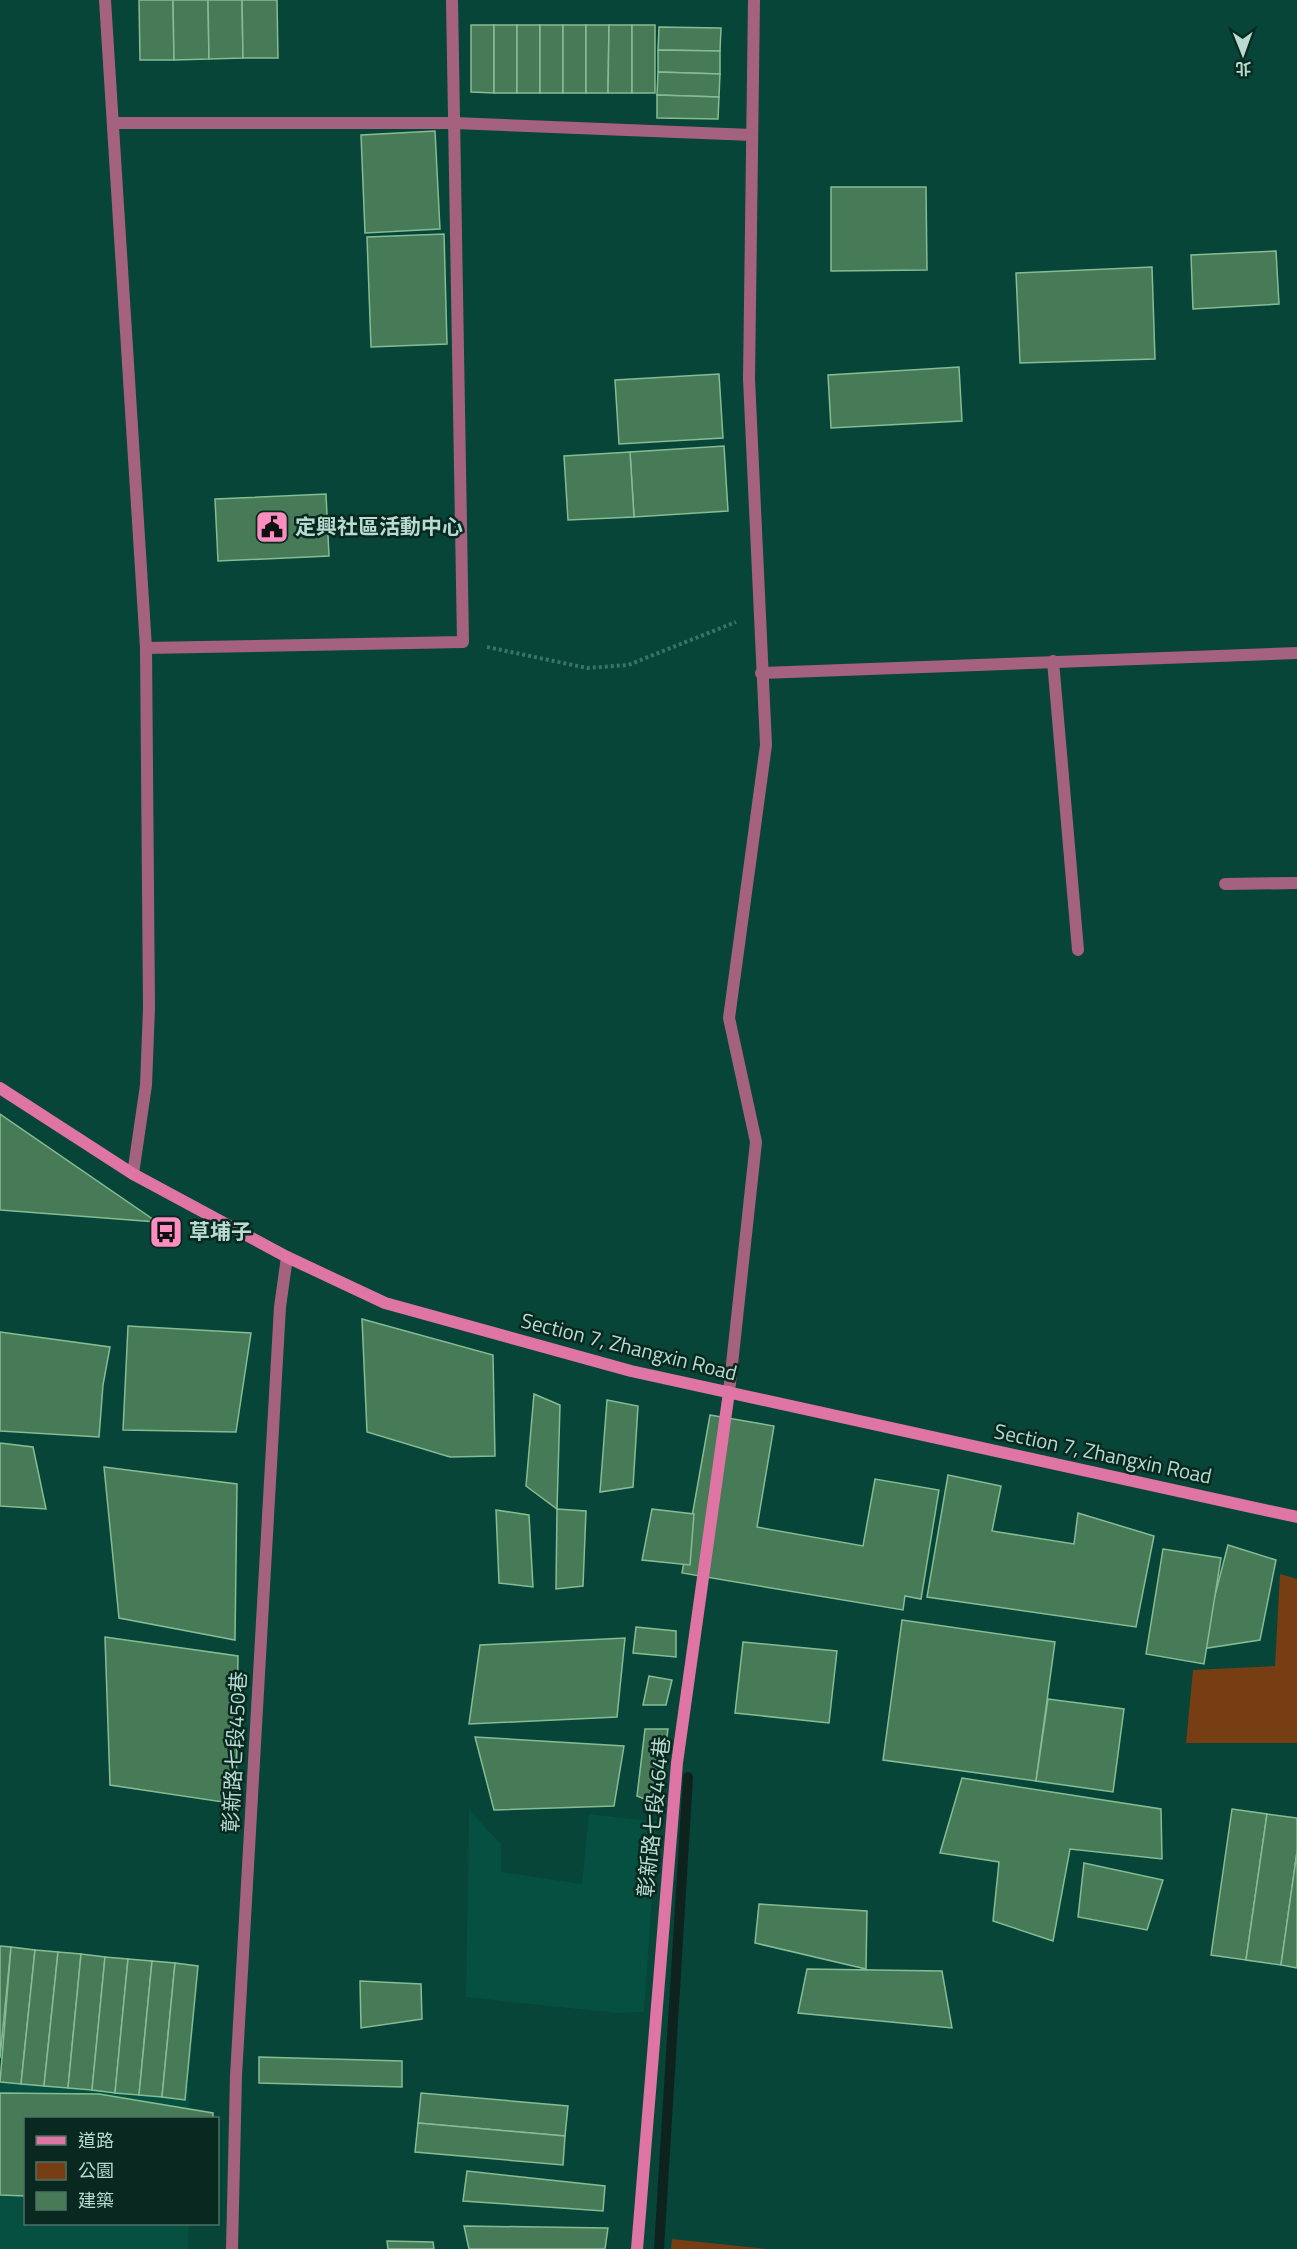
<svg xmlns="http://www.w3.org/2000/svg" width="1297" height="2249" viewBox="0 0 1297 2249" font-family="'Titillium Web','Noto Sans TC',sans-serif">
<style>
.built{fill:#055040}
.green{fill:#773e13}
.lines{fill:none;stroke-linecap:round;stroke-linejoin:round}
.stream{stroke:#0e231d;stroke-width:10}
.building{fill:#477b57;stroke:#86bc95;stroke-width:1.5}
.path{stroke:#3d7366;stroke-width:4;stroke-dasharray:3 3;stroke-linecap:butt}
.lane{stroke:#a5627f;stroke-width:12}
.street{stroke:#a5627f;stroke-width:12}
.secondary{stroke:#df75a5;stroke-width:12}
.labels{text-anchor:middle;stroke-width:5;stroke-linejoin:round;paint-order:stroke}
.poi-label{font-size:21px;font-weight:bold;fill:#b8dbcf;stroke:#082820;text-anchor:start}
.street-label{font-size:21px;fill:#b8dbcf;stroke:#082820}
</style>
<rect width="100%" height="100%" fill="#064537"/>
<g class="built">
<polygon points="469,1810 501,1844 501,1872 582,1884 589,1814 657,1822 644,2012 616,2013 466,1997"/>
<polygon points="0,2073 189,2086 189,2118 26,2118 26,2224 189,2224 188,2249 0,2249"/>
</g>
<g class="green">
<polygon points="1280,1574 1297,1579 1297,1743 1186,1743 1193,1670 1275,1666"/>
<polygon points="672,2239 766,2249 671,2249"/>
</g>
<g class="lines">
<polyline class="stream" points="659,2249 688,1777"/>
</g>
<g class="building">
<polygon points="139,0 173,0 174,60 140,60"/>
<polygon points="173,0 208,0 209,59 174,60"/>
<polygon points="208,0 242,0 243,58 209,59"/>
<polygon points="242,0 277,0 278,58 243,58"/>
<polygon points="471,25 494,25 494,93 471,92"/>
<rect x="494" y="25" width="23" height="68"/>
<rect x="517" y="25" width="23" height="68"/>
<rect x="540" y="25" width="23" height="68"/>
<rect x="563" y="25" width="23" height="68"/>
<polygon points="586,25 609,25 608,93 586,93"/>
<polygon points="609,25 632,25 632,93 608,93"/>
<rect x="632" y="25" width="23" height="68"/>
<polygon points="659,27 721,28 720,51 658,50"/>
<polygon points="658,50 720,51 720,74 658,72"/>
<polygon points="658,72 720,74 719,97 657,95"/>
<polygon points="657,95 719,97 718,119 657,118"/>
<polygon points="435,131 440,229 365,233 361,135"/>
<polygon points="831,187 926,187 927,270 831,271"/>
<polygon points="444,234 447,344 371,347 367,237"/>
<polygon points="1276,251 1279,304 1193,309 1191,255"/>
<polygon points="1152,267 1155,359 1020,363 1016,273"/>
<polygon points="959,367 962,421 831,428 828,375"/>
<polygon points="719,374 723,438 619,444 615,380"/>
<polygon points="724,446 728,511 634,517 630,452"/>
<polygon points="630,452 634,517 568,520 564,456"/>
<polygon points="326,494 329,556 218,561 215,499"/>
<polygon points="0,1114 157,1222 0,1210"/>
<polygon points="362,1319 493,1355 495,1456 450,1457 367,1432"/>
<polygon points="128,1326 251,1333 236,1432 123,1430"/>
<polygon points="0,1332 110,1347 103,1385 99,1437 0,1431"/>
<polygon points="534,1394 560,1405 557,1509 526,1486"/>
<polygon points="607,1400 638,1406 633,1487 600,1492"/>
<polygon points="710,1415 774,1426 757,1527 863,1546 875,1479 939,1490 921,1599 905,1596 903,1610 682,1573"/>
<polygon points="0,1443 33,1447 46,1509 0,1506"/>
<polygon points="104,1467 237,1484 235,1640 119,1618"/>
<polygon points="948,1475 1001,1486 992,1531 1074,1544 1078,1513 1154,1536 1136,1627 927,1597"/>
<polygon points="557,1509 586,1511 583,1586 556,1589"/>
<polygon points="652,1509 694,1514 690,1565 642,1560"/>
<polygon points="496,1510 529,1515 533,1587 499,1583"/>
<polygon points="1228,1545 1276,1560 1260,1640 1201,1649"/>
<polygon points="1163,1549 1221,1558 1204,1664 1146,1654"/>
<polygon points="902,1620 1055,1642 1036,1781 883,1760"/>
<polygon points="636,1627 676,1631 676,1657 633,1653"/>
<polygon points="105,1637 238,1656 236,1804 110,1785"/>
<polygon points="625,1638 617,1717 469,1724 480,1645"/>
<polygon points="743,1642 837,1651 829,1723 735,1713"/>
<polygon points="649,1676 672,1680 666,1705 643,1705"/>
<polygon points="1048,1699 1124,1709 1113,1792 1036,1781"/>
<polygon points="645,1729 668,1729 657,1804 637,1796"/>
<polygon points="475,1737 624,1746 614,1806 494,1810"/>
<polygon points="962,1778 1161,1809 1162,1859 1070,1849 1053,1941 993,1921 999,1862 940,1853"/>
<polygon points="1232,1809 1267,1814 1246,1960 1211,1955"/>
<polygon points="1267,1814 1297,1818 1297,1852 1281,1965 1246,1960"/>
<polygon points="1297,1852 1297,1968 1281,1965"/>
<polygon points="1084,1863 1163,1880 1147,1930 1078,1917"/>
<polygon points="759,1904 867,1911 866,1969 755,1943"/>
<polygon points="0,1946 11,1947 0,2058"/>
<polygon points="11,1947 35,1950 21,2084 0,2082"/>
<polygon points="35,1950 58,1952 44,2086 21,2084"/>
<polygon points="58,1952 81,1954 68,2088 44,2086"/>
<polygon points="81,1954 105,1957 92,2090 68,2088"/>
<polygon points="105,1957 128,1959 115,2093 92,2090"/>
<polygon points="128,1959 152,1961 139,2095 115,2093"/>
<polygon points="152,1961 175,1963 162,2097 139,2095"/>
<polygon points="175,1963 198,1966 185,2100 162,2097"/>
<polygon points="807,1969 942,1971 952,2028 798,2013"/>
<polygon points="360,1981 421,1984 422,2019 361,2028"/>
<polygon points="259,2057 402,2061 402,2087 259,2083"/>
<polygon points="0,2093 99,2094 213,2113 213,2118 26,2118 26,2196 0,2195"/>
<polygon points="421,2093 568,2106 565,2136 418,2123"/>
<polygon points="418,2123 565,2136 563,2165 415,2152"/>
<polygon points="467,2171 605,2186 603,2211 463,2201"/>
<polygon points="464,2226 608,2228 605,2249 469,2249"/>
<polygon points="387,2241 433,2242 434,2249 388,2249"/>
</g>
<g class="lines">
<polyline class="path" points="487,647 587,668 628,665 736,622"/>
<g class="lane">
<polyline points="114,123 455,123 752,135"/>
<polyline points="1053,661 1078,950"/>
<polyline points="761,673 1297,653"/>
<polyline points="1225,884 1297,883"/>
<polyline points="729,1392 756,1142 729,1018 766,745 749,379 754,0"/>
<polyline points="232,2249 236,2076 280,1307 287,1257"/>
</g>
<g class="street">
<polyline points="105,0 146,648 149,1008 146,1085 133,1174"/>
<polyline points="146,648 463,642 452,0"/>
</g>
<g class="secondary">
<polyline points="0,1088 133,1174 287,1257 385,1303 631,1371 1297,1517"/>
<polyline points="637,2249 677,1763 729,1392"/>
</g>
</g>
<defs>
<g id="civic-square" transform="scale(1.725)"><rect x="-9" y="-9" width="18" height="18" rx="4" fill="#fd8ebf" stroke="#082820"/><path d="M-.6-6.5H3V-4.5H.6V-3L4-1V1h2V6H-6V1h2V-1L-.6-3ZM-1.2 2.5V6h2.4V2.5Z" fill="#111"/></g>
<g id="bus-square" transform="scale(1.725)"><rect x="-9" y="-9" width="18" height="18" rx="4" fill="#fd8ebf" stroke="#082820"/><path d="M-5-6H5V4H4V6H2V4H-2V6H-4V4H-5ZM-3.5-4V0h7V-4ZM-3.5 1.2v1.5H-2V1.2ZM2 1.2v1.5H3.5V1.2Z" fill="#111"/></g>
</defs>
<g fill-rule="evenodd">
<use href="#civic-square" x="272" y="527"/>
<use href="#bus-square" x="166" y="1232"/>
</g>
<g class="labels">
<g class="poi-label">
<text x="295" y="534">定興社區活動中心</text>
<text x="189" y="1239">草埔子</text>
</g>
<g class="street-label">
<text transform="translate(629 1347) rotate(14)" y="7">Section 7, Zhangxin Road</text>
<text transform="translate(1103 1454) rotate(12)" y="7">Section 7, Zhangxin Road</text>
<text transform="translate(235 1752) rotate(-87)" y="7">彰新路七段450巷</text>
<text transform="translate(654 1817) rotate(-84)" y="7">彰新路七段464巷</text>
</g>
</g>
<rect x="24" y="2117" width="195" height="108" fill="#082820" stroke="#4e7066" stroke-width="1.5"/>
<rect x="36" y="2136" width="30" height="9" fill="#df75a5" stroke="#4e7066" stroke-width="1.5"/>
<text x="78" y="2147" font-size="18" fill="#b8dbcf">道路</text>
<rect x="36" y="2162" width="30" height="18" fill="#773e13" stroke="#4e7066" stroke-width="1.5"/>
<text x="78" y="2177" font-size="18" fill="#b8dbcf">公園</text>
<rect x="36" y="2192" width="30" height="18" fill="#477b57" stroke="#4e7066" stroke-width="1.5"/>
<text x="78" y="2207" font-size="18" fill="#b8dbcf">建築</text>
<g transform="translate(1243 54) rotate(179)" stroke="#082820" stroke-width="4.5" paint-order="stroke">
<path d="M0-4.5L10 22L0 15L-10 22Z" fill="#b8dbcf"/>
<text y="-9" font-size="16" font-weight="bold" text-anchor="middle" fill="#b8dbcf">北</text>
</g>
</svg>
